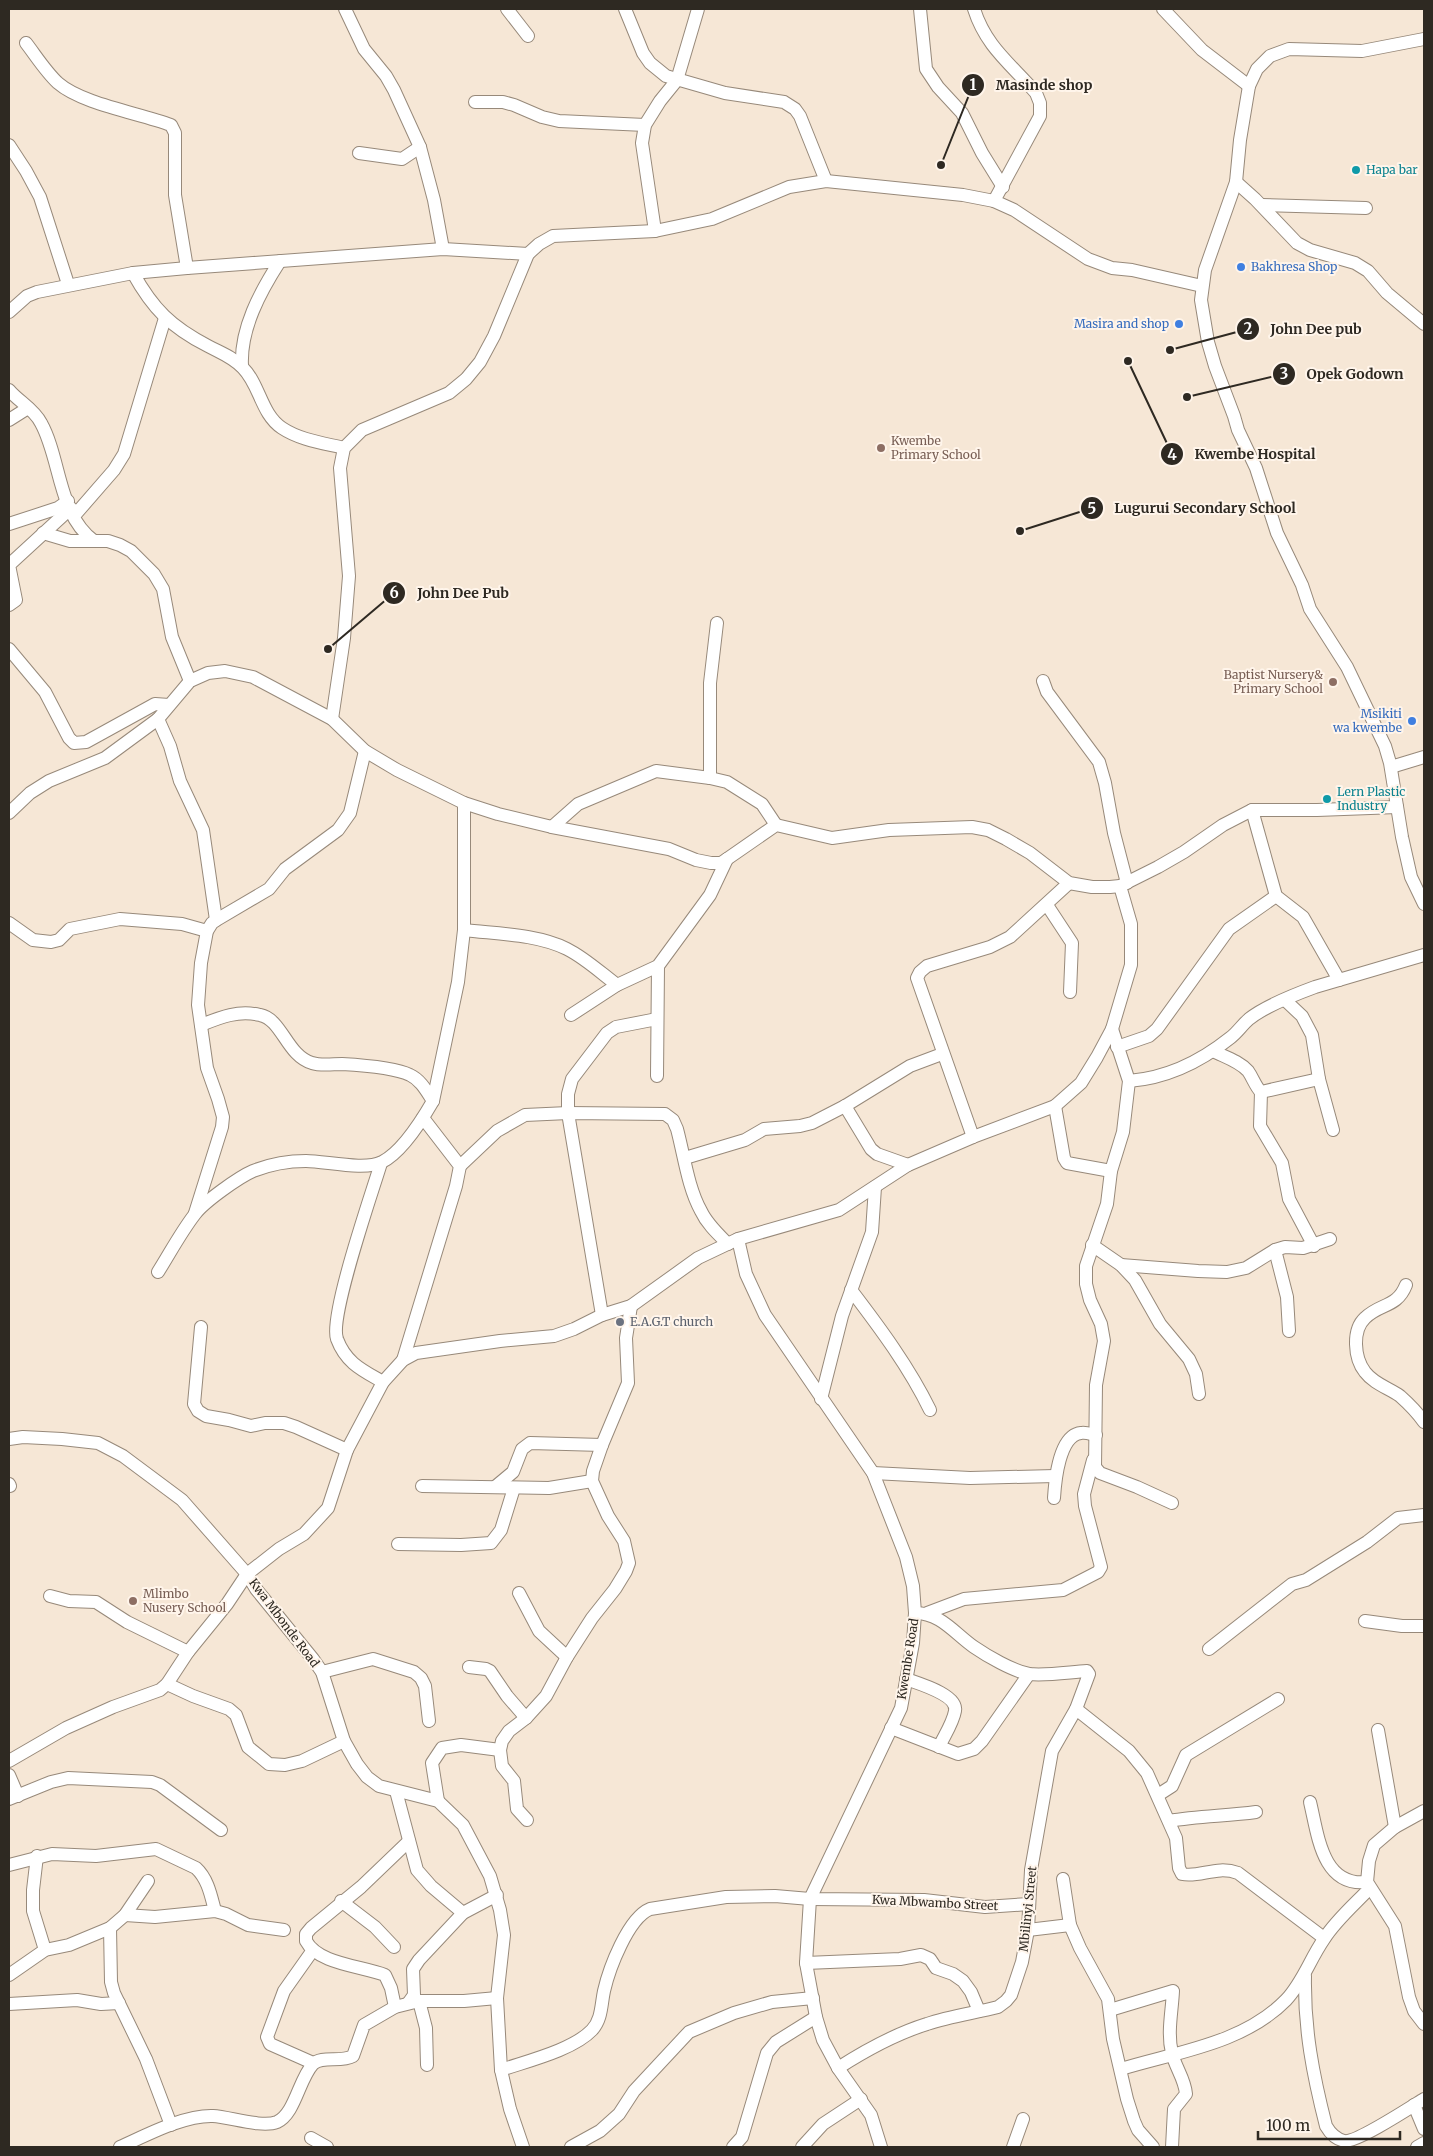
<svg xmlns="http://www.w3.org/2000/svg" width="1433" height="2156" viewBox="0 0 1433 2156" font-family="Merriweather,serif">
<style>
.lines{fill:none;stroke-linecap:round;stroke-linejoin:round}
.minor-casing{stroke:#97897a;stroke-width:14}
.minor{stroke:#fff;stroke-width:12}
.culture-dot{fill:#0f9aa8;stroke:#fff5eb;stroke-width:2}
.shop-dot{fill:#3f7fe0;stroke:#fff5eb;stroke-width:2}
.education-dot{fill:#8d6e63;stroke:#fff5eb;stroke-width:2}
.worship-dot{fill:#6b7280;stroke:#fff5eb;stroke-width:2}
.labels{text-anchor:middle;stroke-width:4;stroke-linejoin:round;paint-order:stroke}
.culture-label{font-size:12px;fill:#0d838f;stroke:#fff5eb;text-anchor:start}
.shop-label{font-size:12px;fill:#366cbe;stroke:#fff5eb;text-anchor:end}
.education-label{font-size:12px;fill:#785e54;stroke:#fff5eb;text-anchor:start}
.worship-label{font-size:12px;fill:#5b616d;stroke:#fff5eb;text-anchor:start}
.street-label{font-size:12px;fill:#2e2922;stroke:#fff5eb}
.leader{fill:none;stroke:#2e2922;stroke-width:2}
.callout-dot{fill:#2e2922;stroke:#fff5eb;stroke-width:2}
.mark-label{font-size:15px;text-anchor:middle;font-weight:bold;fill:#fff}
.callout-label{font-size:14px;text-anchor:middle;font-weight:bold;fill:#2e2922;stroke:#fff5eb;stroke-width:4;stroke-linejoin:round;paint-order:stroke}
</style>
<rect width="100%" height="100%" fill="#f6e7d6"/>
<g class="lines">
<g class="minor-casing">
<g id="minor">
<polyline points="345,9 364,49 386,76 394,90 420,147 434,200 443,249"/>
<polyline points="507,9 528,36"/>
<polyline points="625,9 643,53 650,63 666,76 725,93 784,102 795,109 800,116 826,181"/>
<polyline points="920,9 926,69 938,87 962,113 982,153 1003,187"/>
<path d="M974,9C986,47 1011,64 1036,93L1040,103V116L994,201"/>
<polyline points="1163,9 1202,50 1249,86"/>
<polyline points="1424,39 1362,51 1289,49 1270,56 1257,69 1249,86 1240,140 1236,182 1205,270 1201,300 1208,342 1215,366 1234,416 1238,430 1256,468 1277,533 1302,585 1310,609 1347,667 1385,746 1390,763 1402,837 1411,877 1424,904"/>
<path d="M26,43C36,56 46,72 58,83C82,104 139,113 171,125L175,133V195L187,268"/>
<polyline points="475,102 503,102 514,105 542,117 559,121 645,125"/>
<polyline points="9,145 26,171 40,197 68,284"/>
<polyline points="359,153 402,159 420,147"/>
<polyline points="1236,182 1255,199 1297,243 1310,250 1355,263 1368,271 1387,293 1424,324"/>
<polyline points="1262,205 1366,208"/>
<polyline points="655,231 642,143 645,125 660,101 677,80 698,9"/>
<path d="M133,273C153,309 171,327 208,346C221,353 233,357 243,368C260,385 261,414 282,428C300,440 323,443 344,448"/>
<polyline points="9,312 27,296 37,292 133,273 187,268 443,249 528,254"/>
<path d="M242,366C240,329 260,292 280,261"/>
<path d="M9,390C18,401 34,409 41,423C61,459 58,515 94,541H108L120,545L131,551L154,574L163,589L172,637L190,681"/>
<polyline points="9,420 28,408"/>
<polyline points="74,516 114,470 124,454 165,318"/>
<polyline points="9,524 58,508 68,501"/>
<polyline points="43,533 70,541 94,541"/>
<polyline points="9,605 16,600 9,565 71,508"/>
<polyline points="9,649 45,692 69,738 74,743 86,742 155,704 169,705"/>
<polyline points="1043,681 1047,692 1099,762 1105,783 1114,833 1127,883"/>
<polyline points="158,719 170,746 180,781 203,830 216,920"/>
<polyline points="332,719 344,638 349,576 340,468 344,448 362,430 449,393 466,379 480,362 494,336 528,254 539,244 553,236 655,231 712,219 789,187 826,181 963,195 994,201 1014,210 1088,259 1112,268 1132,270 1202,286"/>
<polyline points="1391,767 1424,757"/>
<polyline points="710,778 710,683 717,623"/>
<polyline points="1252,810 1276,896 1303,917 1339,980"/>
<polyline points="9,813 30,793 49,781 105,758 158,719 190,681 208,673 225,671 253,677 332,719 365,751 397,770 464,803 498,814 552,827 669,849 696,860 711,863 721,863 727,859 776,825 832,838 889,830 972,827 988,830 1006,839 1030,853 1069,883 1092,887 1110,887 1120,886 1158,867 1184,852 1223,825 1252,810 1317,810 1397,807"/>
<polyline points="552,827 578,804 656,771 710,778 727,782 762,804 776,825"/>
<polyline points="1047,905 1072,943 1070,992"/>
<polyline points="9,923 33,940 51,942 59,940 70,929 120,919 182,924 207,931"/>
<path d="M464,930C497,934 537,934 567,949C585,958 601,973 617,985"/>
<polyline points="1285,1000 1302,1016 1312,1035 1319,1079 1333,1130"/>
<polyline points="571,1015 617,985 658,966 710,895 727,859"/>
<path d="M201,1025C221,1017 238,1010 260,1015C282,1019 287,1056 312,1063C321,1066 333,1064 342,1064C359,1065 396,1068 410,1075C421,1080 427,1092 433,1101"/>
<polyline points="1112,1029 1129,1081 1123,1132 1111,1171 1107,1204 1086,1266 1086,1284 1090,1300 1101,1324 1104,1341 1096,1385 1095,1467 1100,1473 1137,1487 1172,1503"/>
<polyline points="1117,1047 1149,1036 1157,1029 1229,929 1276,896"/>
<path d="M1213,1051C1225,1057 1239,1061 1248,1071C1253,1078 1255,1086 1261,1092L1319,1079"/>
<polyline points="657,1076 658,966"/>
<path d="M1129,1081C1167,1078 1200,1062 1230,1038C1237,1033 1242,1025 1249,1019C1264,1007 1296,994 1315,987L1424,955"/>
<polyline points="1261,1092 1260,1126 1282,1163 1289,1199 1314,1246"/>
<polyline points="845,1106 871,1149 877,1154 908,1165"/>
<polyline points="1055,1106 1064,1158 1067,1163 1111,1171"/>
<polyline points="973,1137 917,978 920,972 927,966 990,947 1010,937 1069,883"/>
<polyline points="685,1158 745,1140 764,1129 800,1126 812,1123 845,1106 910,1066 942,1054"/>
<path d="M381,1163C372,1193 329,1316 337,1339C346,1363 362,1370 383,1382"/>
<path d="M460,1166L497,1131L525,1115L568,1113L665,1114L673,1120L677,1129C684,1155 688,1188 701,1211C707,1224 718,1234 728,1244"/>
<polyline points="195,1213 222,1127 223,1117 218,1099 207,1068 198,1005 201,963 207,931 212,923 218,919 269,889 285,869 338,830 350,813 365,751"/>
<polyline points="738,1239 746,1274 765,1315 873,1473 906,1557 913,1586 915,1613 913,1643 901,1708 810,1899 806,1963 816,2017 823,2040 838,2068 871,2115 881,2147"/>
<polyline points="1092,1245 1121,1265 1135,1280 1160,1324 1189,1359 1196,1374 1199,1394"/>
<polyline points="1275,1250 1287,1297 1289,1331"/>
<polyline points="1121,1265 1198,1271 1227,1272 1246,1268 1275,1250 1285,1247 1303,1248 1330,1239"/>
<path d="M158,1272C170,1253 181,1232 195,1214C204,1202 239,1177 253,1171C268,1165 289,1161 306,1161C325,1161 365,1171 382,1162C402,1152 422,1120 433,1101L458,982L464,930V803"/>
<path d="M1406,1285C1397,1308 1380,1303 1365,1318C1352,1330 1354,1358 1365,1372C1374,1384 1389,1388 1400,1396C1409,1404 1417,1412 1424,1422"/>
<path d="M851,1290C880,1328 909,1367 930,1410"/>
<polyline points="602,1315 568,1113 568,1094 572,1079 607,1033 616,1027 657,1019"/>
<polyline points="201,1327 194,1404 198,1411 206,1416 229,1420 251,1426 265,1423 284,1423 296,1427 347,1450"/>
<polyline points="403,1360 456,1186 460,1166 423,1118"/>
<polyline points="821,1399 842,1316 872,1232 875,1187"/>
<polyline points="9,1439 23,1437 62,1439 98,1443 123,1456 182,1500 247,1574 256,1589 313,1659 322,1672 344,1741 357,1764 367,1777 379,1786 438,1801 463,1825 490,1876 500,1910 504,1935 497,1998 501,2070 510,2109 523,2147"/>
<polyline points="873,1473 970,1478 1055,1476"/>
<polyline points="9,1484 10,1486"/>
<polyline points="422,1486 549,1488 592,1481"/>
<polyline points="495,1487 513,1472 522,1449 530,1443 602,1445"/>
<path d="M1054,1498C1055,1482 1059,1435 1081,1433C1085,1432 1091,1434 1096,1435"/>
<polyline points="398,1544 461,1545 491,1543 501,1530 514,1488"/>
<polyline points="519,1593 539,1631 567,1657"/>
<polyline points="50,1596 69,1601 96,1602 127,1622 188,1652"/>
<polyline points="927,1613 964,1599 1063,1590 1098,1572 1101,1567 1085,1506 1084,1494 1093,1460"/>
<polyline points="1365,1621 1402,1626 1424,1626"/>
<polyline points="1209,1649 1292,1584 1306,1580 1367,1542 1398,1518 1424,1515"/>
<polyline points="469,1667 486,1669 490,1671 507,1696 526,1718"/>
<polyline points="322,1672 373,1659 414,1672 421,1678 425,1686 429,1721"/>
<path d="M906,1679C920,1684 958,1695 955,1711C953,1723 944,1736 939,1747"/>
<polyline points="167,1684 193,1696 229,1709 236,1715 248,1747 269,1764 285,1765 302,1761 344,1741"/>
<path d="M1076,1709L1129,1751L1147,1773L1176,1838L1179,1868L1182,1874C1200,1878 1216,1865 1238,1873L1324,1938"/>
<polyline points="891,1728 958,1754 974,1749 982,1741 1029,1674"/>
<polyline points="1378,1730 1395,1827"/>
<polyline points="9,1761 66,1728 113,1707 160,1690 167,1684 188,1652 227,1604 247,1574 279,1549 304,1534 328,1508 347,1450 383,1382 403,1360 416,1353 500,1341 554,1336 574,1329 602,1315 631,1306 698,1258 738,1239 839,1210 908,1165 973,1137 1055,1106 1081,1083 1097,1057 1112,1029 1131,965 1131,924 1120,886"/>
<polyline points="9,1775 18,1796"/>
<polyline points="396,1791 417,1870 431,1886 463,1913"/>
<polyline points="1158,1795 1172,1786 1186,1755 1278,1699"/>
<polyline points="9,1799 51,1782 68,1778 152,1782 160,1785 221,1830"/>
<polyline points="438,1801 432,1763 442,1748 461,1745 500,1750"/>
<path d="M1310,1802C1318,1835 1322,1887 1367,1882"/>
<polyline points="1424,1811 1395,1827 1374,1845 1369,1861 1367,1882 1395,1926 1409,1997 1414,2011 1424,2024"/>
<polyline points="527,1820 517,1809 514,1781 502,1766 500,1750 502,1741 509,1731 526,1718 546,1696 567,1657 592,1618 615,1589 626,1571 629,1563 624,1541 608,1516 592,1481 593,1471 602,1445 628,1383 626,1338 631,1306"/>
<path d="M1169,1821C1198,1816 1227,1816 1256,1812"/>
<polyline points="37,1856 33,1890 33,1911 45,1950"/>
<path d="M9,1865L52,1854L96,1856L156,1849L196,1868C208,1879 211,1896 215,1911"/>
<polyline points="1063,1879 1070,1925 1080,1948 1108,1999 1113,2039 1127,2099 1134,2121 1138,2130 1153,2147"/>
<polyline points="341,1901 375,1927 394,1947"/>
<polyline points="125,1915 155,1917 215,1911 226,1914 248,1925 284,1930"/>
<polyline points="110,1928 111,1982 114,1993 146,2059 171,2125"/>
<polyline points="1028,1930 1070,1925"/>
<polyline points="313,1950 284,1991 267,2037 270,2044 313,2063"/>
<polyline points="806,1963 900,1959 921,1955 930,1959 936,1968 953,1974 963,1981 971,1992 979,2011"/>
<polyline points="9,1975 45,1950 69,1945 110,1928 125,1915 148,1881"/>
<path d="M1305,1976C1304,2029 1313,2075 1326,2126C1330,2133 1336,2139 1344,2141C1356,2143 1411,2107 1424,2099"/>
<polyline points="419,2001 426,2028 427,2065"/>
<polyline points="409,2002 414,1995 413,1969 419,1960 463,1913 497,1895"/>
<polyline points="9,2004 77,2000 101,2004 119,2003"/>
<path d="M395,2007L391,1988L385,1975C362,1966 318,1964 306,1941V1934L311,1928L361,1887L409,1841"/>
<path d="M1110,2010L1173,1991C1172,2012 1167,2033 1172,2053C1175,2067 1185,2079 1186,2094L1174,2109L1172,2147"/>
<path d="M838,2068C866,2050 895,2034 927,2024C950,2016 975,2013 998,2007L1006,2001L1011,1995L1022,1962L1028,1930L1031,1870L1052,1751L1076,1709L1089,1674L1087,1671C1070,1672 1046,1676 1029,1674C1013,1671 987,1656 974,1647C954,1633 941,1613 915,1613"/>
<path d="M1121,2069C1176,2052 1243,2044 1286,2000C1303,1982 1310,1959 1324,1939C1336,1920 1355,1904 1370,1888"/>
<path d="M501,2070C527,2061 573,2050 592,2030C602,2019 601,2005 604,1991C609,1969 628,1918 650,1909L726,1897L775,1896L810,1899L924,1900L985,1907L1029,1904"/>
<polyline points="1414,2105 1424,2129"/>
<polyline points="311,2138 327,2147"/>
<path d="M120,2147C147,2135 184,2115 213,2116C230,2117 262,2128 277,2122C295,2114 299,2079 313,2064C322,2055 341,2063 353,2056L364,2025L395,2007L419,2001H464L497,1998"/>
<polyline points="571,2147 600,2131 619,2114 634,2091 689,2032 734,2013 772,2002 813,1998"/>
<polyline points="733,2147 742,2137 767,2053 776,2042 816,2017"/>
<polyline points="802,2147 823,2124 861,2099"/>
<polyline points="1013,2147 1023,2119"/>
<polyline points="1417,2147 1424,2143"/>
</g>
</g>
<use href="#minor" class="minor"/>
</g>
<g class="culture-dot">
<circle cx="1356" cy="170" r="5"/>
<circle cx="1327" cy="799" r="5"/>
</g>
<g class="shop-dot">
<circle cx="1241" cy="267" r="5"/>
<circle cx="1179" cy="324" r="5"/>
<circle cx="1412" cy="721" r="5"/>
</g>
<g class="education-dot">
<circle cx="881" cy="448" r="5"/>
<circle cx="1333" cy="682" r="5"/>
<circle cx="133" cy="1601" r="5"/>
</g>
<circle class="worship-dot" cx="620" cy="1322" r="5"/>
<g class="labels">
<g class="culture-label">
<text x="1366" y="174">Hapa bar</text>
<text x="1337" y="796">Lern Plastic<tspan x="1337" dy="14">Industry</tspan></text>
</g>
<g class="shop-label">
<text x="1251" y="271" text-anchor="start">Bakhresa Shop</text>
<text x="1169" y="328">Masira and shop</text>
<text x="1402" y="718">Msikiti<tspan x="1402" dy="14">wa kwembe</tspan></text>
</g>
<g class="education-label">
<text x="891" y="445">Kwembe<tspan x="891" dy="14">Primary School</tspan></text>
<text x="1323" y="679" text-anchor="end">Baptist Nursery&amp;<tspan x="1323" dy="14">Primary School</tspan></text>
<text x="143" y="1598">Mlimbo<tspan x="143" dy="14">Nusery School</tspan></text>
</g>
<g class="worship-label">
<text x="630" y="1326">E.A.G.T church</text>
</g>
<g class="street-label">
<text transform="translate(284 1623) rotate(53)" y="4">Kwa Mbonde Road</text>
<text transform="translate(908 1659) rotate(-81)" y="4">Kwembe Road</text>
<text transform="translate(935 1903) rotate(3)" y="4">Kwa Mbwambo Street</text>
<text transform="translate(1028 1909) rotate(-84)" y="4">Mbilinyi Street</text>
</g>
</g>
<path class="leader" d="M941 165L973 85M1170 350L1248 329M1187 397L1284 374M1128 361L1172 454M1020 531L1092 508M328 649L394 593"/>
<g class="callout-dot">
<circle cx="941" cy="165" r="5"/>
<circle cx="1170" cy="350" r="5"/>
<circle cx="1187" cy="397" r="5"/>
<circle cx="1128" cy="361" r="5"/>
<circle cx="1020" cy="531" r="5"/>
<circle cx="328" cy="649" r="5"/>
<circle cx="973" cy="85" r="12"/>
<circle cx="1248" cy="329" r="12"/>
<circle cx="1284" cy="374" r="12"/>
<circle cx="1172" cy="454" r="12"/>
<circle cx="1092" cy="508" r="12"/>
<circle cx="394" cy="593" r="12"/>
</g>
<g class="mark-label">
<text x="973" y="90">1</text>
<text x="1248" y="334">2</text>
<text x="1284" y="379">3</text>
<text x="1172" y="460">4</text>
<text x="1092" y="514">5</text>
<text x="394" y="598">6</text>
</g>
<g class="callout-label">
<text x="1044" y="90">Masinde shop</text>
<text x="1316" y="334">John Dee pub</text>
<text x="1355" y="379">Opek Godown</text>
<text x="1255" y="459">Kwembe Hospital</text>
<text x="1205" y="513">Lugurui Secondary School</text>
<text x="463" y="598">John Dee Pub</text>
</g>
<rect width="1433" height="2156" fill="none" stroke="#2e2922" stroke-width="20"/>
<path d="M1258 2131v8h142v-8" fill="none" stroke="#2e2922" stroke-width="2.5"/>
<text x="1266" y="2131" font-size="15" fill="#2e2922" stroke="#fff5eb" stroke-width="4" paint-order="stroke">100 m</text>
</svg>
